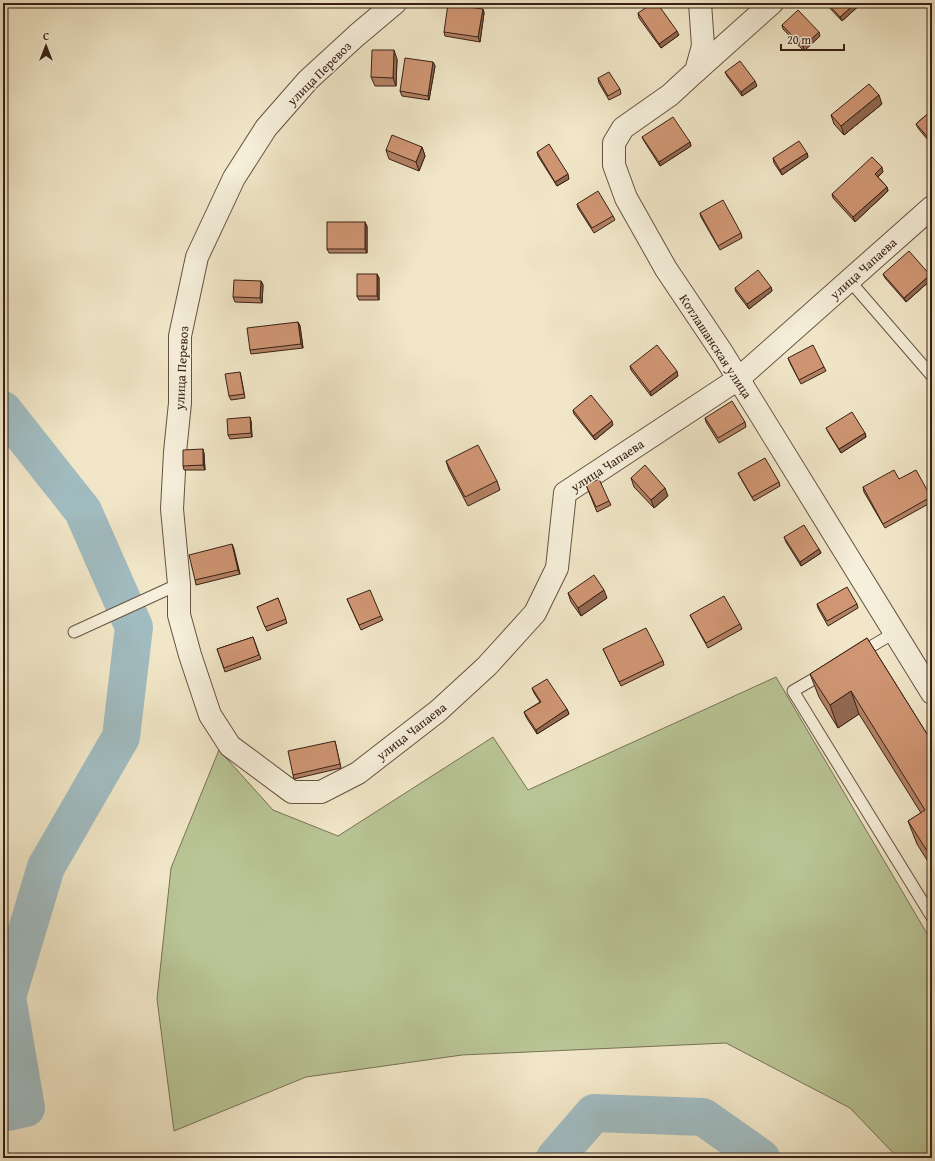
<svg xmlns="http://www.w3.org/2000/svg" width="935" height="1161" viewBox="0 0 935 1161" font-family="'Gentium Book Plus',serif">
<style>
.green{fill:#b9c596;stroke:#787256}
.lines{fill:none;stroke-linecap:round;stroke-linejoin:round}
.river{stroke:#a1bcc1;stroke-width:38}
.lane-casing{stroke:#665242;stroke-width:13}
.street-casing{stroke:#665242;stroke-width:24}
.lane{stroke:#f6efdb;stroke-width:11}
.street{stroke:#f6efdb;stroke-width:22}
.wall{fill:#b38164;stroke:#382016}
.shaded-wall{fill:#926951;stroke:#382016}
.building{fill:#d09674;stroke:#382016}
.labels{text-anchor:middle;stroke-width:3;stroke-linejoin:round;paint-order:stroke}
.street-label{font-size:13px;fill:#382016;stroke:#f6efdb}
</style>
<rect width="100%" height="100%" fill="#f1e7c8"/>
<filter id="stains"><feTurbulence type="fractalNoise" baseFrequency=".005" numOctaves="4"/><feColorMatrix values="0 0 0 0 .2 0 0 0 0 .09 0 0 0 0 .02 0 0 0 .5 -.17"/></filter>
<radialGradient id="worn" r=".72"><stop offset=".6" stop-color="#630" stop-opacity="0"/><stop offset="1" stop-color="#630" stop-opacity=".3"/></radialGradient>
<polygon class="green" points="776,677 932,942 932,1158 898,1158 850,1108 726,1043 462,1055 306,1077 174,1131 157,999 171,868 219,750 273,810 338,836 493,737 528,790"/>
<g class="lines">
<g class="river">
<polyline points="3,410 83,511 134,627 121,737 46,867 7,997 26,1108 3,1113"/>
<polyline points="555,1158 594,1113 703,1117 761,1158"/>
</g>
<g class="lane-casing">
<g id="lane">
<polyline points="849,280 932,376"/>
<polyline points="74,632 179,584"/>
<polyline points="860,653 894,633"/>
<polyline points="826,672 793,691 932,917"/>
</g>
</g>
<g class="street-casing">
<g id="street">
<polyline points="395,3 357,35 308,80 266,128 234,178 197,257 180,336 180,403 175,452 172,509 179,584 179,615 190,655 210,715 230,746 292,792 321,792 358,773 438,711 487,666 535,613 557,568 565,493 738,379 932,207"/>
<polyline points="700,3 703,46 696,71 670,95 623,128 614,143 614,165 626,198 666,269 723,354 932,693"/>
<polyline points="696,71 772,3"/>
</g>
</g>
<use href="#lane" class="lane"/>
<use href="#street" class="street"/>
</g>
<g class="wall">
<polygon points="825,3 862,3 842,21"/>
<polygon points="483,9 484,13 480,42 445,36 444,32"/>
<polygon points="638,13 679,35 661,48 639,18"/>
<polygon points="782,25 820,36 804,51 783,29"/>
<polygon points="397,59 396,86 375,86 371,77"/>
<polygon points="433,62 435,66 429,100 402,96 400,91"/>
<polygon points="725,72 757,86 742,96 727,76"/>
<polygon points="598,78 620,89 621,94 609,100 599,83"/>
<polygon points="882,104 844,135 834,124 831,115"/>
<polygon points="932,110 932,145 918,128 916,124"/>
<polygon points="642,137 690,142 691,146 660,166 644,141"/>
<polygon points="422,147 425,156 419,171 389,159 386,150"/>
<polygon points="537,152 569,179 557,186 538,156"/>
<polygon points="807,153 808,157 782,175 774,163 773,158"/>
<polygon points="883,172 878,177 887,187 888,191 855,222 833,198 832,194"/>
<polygon points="577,204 613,216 615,220 594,233 578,208"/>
<polygon points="700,213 741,233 742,238 720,250 701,217"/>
<polygon points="367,226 367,253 329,253 327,249"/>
<polygon points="377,274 379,278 379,300 359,300 357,296"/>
<polygon points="883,274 932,279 906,302 885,278"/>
<polygon points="261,281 263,285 262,303 235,302 233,297"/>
<polygon points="771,287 772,291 749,309 736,292 735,288"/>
<polygon points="298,322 300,326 303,348 251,354 250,350"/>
<polygon points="788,358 824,367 826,371 801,384 790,363"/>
<polygon points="630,366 678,376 651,396 631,370"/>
<polygon points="240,372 241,376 245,398 231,400 229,396"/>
<polygon points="573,410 613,425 595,440 574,414"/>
<polygon points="705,418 745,422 746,427 719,443 706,422"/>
<polygon points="251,421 252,437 230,439 228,435"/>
<polygon points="826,428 865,433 866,437 841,453 828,432"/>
<polygon points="203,449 204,454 205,470 184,470 183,466"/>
<polygon points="446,461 497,481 500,490 468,506 449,470"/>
<polygon points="738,473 779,482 780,486 754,501 740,477"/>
<polygon points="631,478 668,496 654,508 634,487"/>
<polygon points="899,479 931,497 932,502 885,528 864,492 863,487"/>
<polygon points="586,485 609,501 611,505 597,512"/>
<polygon points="784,537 819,549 821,553 801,566 786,542"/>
<polygon points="232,544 240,574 196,585 195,580"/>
<polygon points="568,593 607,598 581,616 571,602"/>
<polygon points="278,598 287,623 267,631 257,607"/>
<polygon points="347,599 381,616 383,620 361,630"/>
<polygon points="817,604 857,604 858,608 828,626 818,608"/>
<polygon points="690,615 740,624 742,629 708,648 692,619"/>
<polygon points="253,637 261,659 225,672 217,649"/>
<polygon points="867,638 932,742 932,868 917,844 908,821 921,813 859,714 838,728 819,697 810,674"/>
<polygon points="603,649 663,661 664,665 621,686"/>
<polygon points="532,688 567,709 569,714 537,734 526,717 524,712 540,702 534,693"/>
<polygon points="335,741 341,768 294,779 293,775"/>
</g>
<g class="shaded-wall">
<polygon points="856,3 862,3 842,21 840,17"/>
<polygon points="483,9 484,13 480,42 478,37"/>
<polygon points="677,31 679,35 661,48 659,44"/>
<polygon points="819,32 820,36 804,51 803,47"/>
<polygon points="394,50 397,59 396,86 393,78"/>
<polygon points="433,62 435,66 429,100 428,96"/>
<polygon points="755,81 757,86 742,96 741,92"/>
<polygon points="879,95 882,104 844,135 841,126"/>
<polygon points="690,142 691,146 660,166 659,162"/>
<polygon points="422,147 425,156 419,171 416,162"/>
<polygon points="807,153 808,157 782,175 780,170"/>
<polygon points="882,167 883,172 876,178 875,174"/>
<polygon points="568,174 569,179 557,186 555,182"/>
<polygon points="887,187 888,191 855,222 853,217"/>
<polygon points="365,222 367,226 367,253 365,249"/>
<polygon points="377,274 379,278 379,300 377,296"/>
<polygon points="930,275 932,279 906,302 904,298"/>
<polygon points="261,281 263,285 262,303 260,298"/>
<polygon points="771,287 772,291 749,309 747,304"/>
<polygon points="298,322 300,326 303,348 301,344"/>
<polygon points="677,371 678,376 651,396 650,392"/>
<polygon points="250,417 251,421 252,437 251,433"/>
<polygon points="612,421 613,425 595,440 593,436"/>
<polygon points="865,433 866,437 841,453 839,449"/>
<polygon points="203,449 204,454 205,470 203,465"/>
<polygon points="665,488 668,496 654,508 651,500"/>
<polygon points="232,544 234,549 240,574 238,570"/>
<polygon points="819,549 821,553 801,566 800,562"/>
<polygon points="604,590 607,598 581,616 578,608"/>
<polygon points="851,691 859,714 838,728 830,705"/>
<polygon points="567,709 569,714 537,734 536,730"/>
</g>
<g class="building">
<polygon points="653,3 657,3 677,31 659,44 638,13"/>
<polygon points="827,3 856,3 840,17"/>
<polygon points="448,4 483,9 478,37 444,32"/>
<polygon points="798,10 819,32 803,47 782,25"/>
<polygon points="372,50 394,50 393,78 371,77"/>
<polygon points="405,58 433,62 428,96 400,91"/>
<polygon points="740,61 755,81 741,92 725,72"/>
<polygon points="609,72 620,89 608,96 598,78"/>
<polygon points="869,84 879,95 841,126 831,115"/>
<polygon points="932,110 932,142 916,124"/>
<polygon points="673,117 690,142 659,162 642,137"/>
<polygon points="392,135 422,147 416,162 386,150"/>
<polygon points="799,141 807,153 780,170 773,158"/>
<polygon points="549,144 568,174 555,182 537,152"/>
<polygon points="872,157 882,167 875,174 887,187 853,217 832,194"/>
<polygon points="598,191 613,216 592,228 577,204"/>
<polygon points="723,200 741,233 718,246 700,213"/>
<rect x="327" y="222" width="38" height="27"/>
<polygon points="909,251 930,275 904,298 883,274"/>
<polygon points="758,270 771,287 747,304 735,288"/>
<rect x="357" y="274" width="20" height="22"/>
<polygon points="234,280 261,281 260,298 233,297"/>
<polygon points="298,322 301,344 250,350 247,328"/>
<polygon points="657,345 677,371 650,392 630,366"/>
<polygon points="813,345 824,367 799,380 788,358"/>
<polygon points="240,372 244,394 229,396 225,374"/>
<polygon points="591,395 612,421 593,436 573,410"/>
<polygon points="732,401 745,422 718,438 705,418"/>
<polygon points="852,412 865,433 839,449 826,428"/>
<polygon points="250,417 251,433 228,435 227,419"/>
<polygon points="478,445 497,481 465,497 446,461"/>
<polygon points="203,449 203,465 183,466 183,450"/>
<polygon points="765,458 779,482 752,497 738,473"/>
<polygon points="645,465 665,488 651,500 631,478"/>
<polygon points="894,470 899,479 916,470 931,497 883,524 863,487"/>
<polygon points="599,479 609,501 596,507 586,485"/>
<polygon points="804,525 819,549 800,562 784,537"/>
<polygon points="232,544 238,570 195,580 189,555"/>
<polygon points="594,575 604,590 578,608 568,593"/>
<polygon points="847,587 857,604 827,621 817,604"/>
<polygon points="370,590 381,616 359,625 347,599"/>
<polygon points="724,596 740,624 706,643 690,615"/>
<polygon points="278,598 286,619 265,627 257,607"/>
<polygon points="646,628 663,661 619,682 603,649"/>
<polygon points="253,637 259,655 224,668 217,649"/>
<polygon points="867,638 932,742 932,857 931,857 908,821 925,810 851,691 830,705 810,674"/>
<polygon points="547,679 567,709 536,730 524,712 541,702 532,688"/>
<polygon points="335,741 340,764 293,775 288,751"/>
</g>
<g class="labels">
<g class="street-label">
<text transform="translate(319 73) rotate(-45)" y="5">улица Перевоз</text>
<text transform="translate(863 268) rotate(-42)" y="5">улица Чапаева</text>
<text transform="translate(716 346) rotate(57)" y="5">Котлашанская улица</text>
<text transform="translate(181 368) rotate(-87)" y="5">улица Перевоз</text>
<text transform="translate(607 465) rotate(-33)" y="5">улица Чапаева</text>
<text transform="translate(411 731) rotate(-38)" y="5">улица Чапаева</text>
</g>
</g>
<rect width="935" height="1161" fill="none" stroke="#f1e7c8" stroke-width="16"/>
<rect x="4" y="4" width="927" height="1153" fill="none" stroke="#382016" stroke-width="2"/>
<rect x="8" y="8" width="919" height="1145" fill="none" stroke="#382016"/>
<g transform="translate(46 46)" stroke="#f6efdb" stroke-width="3" paint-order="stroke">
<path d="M0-3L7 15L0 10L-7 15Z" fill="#382016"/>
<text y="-6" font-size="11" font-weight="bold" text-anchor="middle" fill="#382016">С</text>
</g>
<path d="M781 44v6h63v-6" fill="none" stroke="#382016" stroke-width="2"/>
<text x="787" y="44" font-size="12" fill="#382016" stroke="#f6efdb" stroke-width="3" paint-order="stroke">20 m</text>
<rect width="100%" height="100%" filter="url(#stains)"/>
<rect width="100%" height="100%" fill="url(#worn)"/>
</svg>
